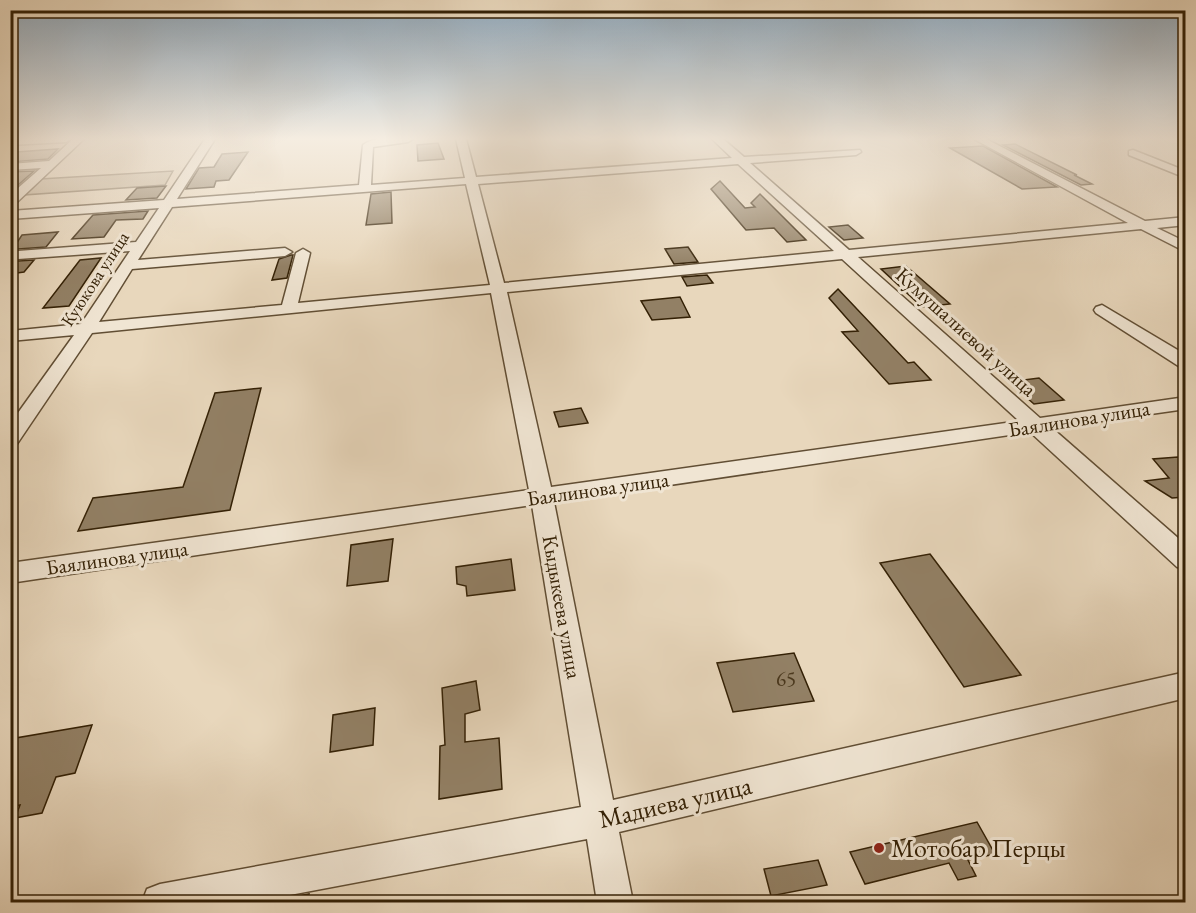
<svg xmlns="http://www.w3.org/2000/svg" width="1196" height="913" viewBox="0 0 1196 913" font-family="'EB Garamond',serif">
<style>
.green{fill:#c9b89d;stroke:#7e6c52;stroke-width:1.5}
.building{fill:#928065;stroke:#342106;stroke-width:1.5}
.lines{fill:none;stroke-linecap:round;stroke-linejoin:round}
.minor-casing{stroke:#614e34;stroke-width:3}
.minor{fill:#f0e5d3;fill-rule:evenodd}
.poi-dot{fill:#8f2418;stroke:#f0e5d3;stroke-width:2}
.labels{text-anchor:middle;stroke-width:6;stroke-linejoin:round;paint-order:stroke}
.far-street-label{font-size:18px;fill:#342106;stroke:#f0e5d3}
.street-label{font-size:21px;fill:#342106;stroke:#f0e5d3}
.near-number-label{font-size:21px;fill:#4c391e}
.near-street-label{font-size:26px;fill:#342106;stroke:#f0e5d3}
.near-poi-label{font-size:26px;fill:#342106;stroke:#f0e5d3;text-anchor:start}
</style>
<rect width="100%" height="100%" fill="#e8d7bc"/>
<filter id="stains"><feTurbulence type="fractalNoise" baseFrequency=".00333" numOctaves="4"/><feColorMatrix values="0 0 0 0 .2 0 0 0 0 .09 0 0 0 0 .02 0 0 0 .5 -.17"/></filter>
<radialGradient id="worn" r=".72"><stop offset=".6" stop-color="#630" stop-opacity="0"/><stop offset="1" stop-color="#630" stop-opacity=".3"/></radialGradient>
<polygon class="green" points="173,171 165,185 23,195 40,179"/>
<g class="building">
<polygon points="438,143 444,159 418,161 417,145"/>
<polygon points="1015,144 1077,175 1074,175 1092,184 1081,185 1003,145"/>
<polygon points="983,146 1057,187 1022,189 950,148"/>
<polygon points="58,149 48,159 10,162 10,156 16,152"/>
<polygon points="248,152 229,180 216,181 214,187 186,189 199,168 214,167 222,154"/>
<polygon points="34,171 10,192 10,172"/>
<polygon points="720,181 745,208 755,207 751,203 760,194 806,240 787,242 774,228 746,230 711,189"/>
<polygon points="166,186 157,198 126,200 137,188"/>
<polygon points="391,192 392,223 366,225 371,194"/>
<polygon points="148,211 143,219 116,220 104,237 72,239 93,215"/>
<polygon points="848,225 863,238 844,240 829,227"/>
<polygon points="58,232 46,247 18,249 10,253 22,235"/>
<polygon points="688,247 698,262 674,264 665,249"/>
<polygon points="291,255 293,255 287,278 272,280 279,259"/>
<polygon points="10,257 18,261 34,260 24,272 10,274"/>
<polygon points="101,258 69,306 43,308 80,260"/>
<polygon points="906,266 950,304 922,307 881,269"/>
<polygon points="707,275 713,283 687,286 682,277"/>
<polygon points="838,289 908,363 914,362 931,380 889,384 842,332 858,331 829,298"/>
<polygon points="680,297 690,317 652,320 641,301"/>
<polygon points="1039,378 1064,400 1034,404 1009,382"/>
<polygon points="261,388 230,510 78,531 93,498 183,487 215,393"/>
<polygon points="581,408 588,423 559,427 554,412"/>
<polygon points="1178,457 1185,463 1185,497 1172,498 1145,481 1169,478 1153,459"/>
<polygon points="393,539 388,581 347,586 351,545"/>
<polygon points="930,554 1021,675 964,687 880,563"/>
<polygon points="511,559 515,590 467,596 466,586 457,584 456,567"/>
<polygon points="794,653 814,701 733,712 717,663"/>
<polygon points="476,681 480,710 465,714 465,742 499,738 502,789 439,799 440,746 445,745 442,688"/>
<polygon points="375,708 373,745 330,752 333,715"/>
<polygon points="92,725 75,773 56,777 42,813 15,818 20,805 10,807 10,739"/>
<polygon points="977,822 995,854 968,860 976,876 958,880 949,863 865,884 850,852"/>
<polygon points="818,860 827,885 771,896 764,869"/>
<polygon points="309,894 308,903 262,903"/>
</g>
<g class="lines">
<g class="minor-casing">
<g id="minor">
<polygon points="10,139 71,139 66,142 10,145"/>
<polygon points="73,139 84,139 14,205 10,206 10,195 41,168 10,170 10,164 49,161"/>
<path d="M205,139H215L177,199L359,185L363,145C375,136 398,138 413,139L408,142L373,147L371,185L465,178L456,139H466L476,177L732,158L712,139H723L744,157L860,150L861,152L856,155L750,163L849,250L1128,223L974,139H986L1145,221L1186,217V225L1157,228L1186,242V252L1141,229L858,257L1040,418L1186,397V409L1052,428L1186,545V569L1177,567L1030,432L554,502L613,800L1186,672V698L619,832L633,902H597L587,839L253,902H142L147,889L160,884L581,807L532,505L10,583V563L529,490L491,293L92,333L17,444L10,445V424L74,335L10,341V331L81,324L130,251L18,259L11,255L18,251L136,242L159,208L10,219V211L164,200ZM738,164L834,251L504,283L478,184ZM466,184L490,285L298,303L310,253L303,249L296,253L282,305L99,322L132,269L285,256L292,252L285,248L138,260L172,207ZM842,259L1019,421L551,487L507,292Z"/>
<polygon points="1133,150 1186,171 1186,178 1129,155 1129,151"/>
<polygon points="1102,305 1186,355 1186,368 1180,367 1096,313 1094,310 1096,307"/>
</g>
</g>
<use href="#minor" class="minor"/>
</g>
<linearGradient id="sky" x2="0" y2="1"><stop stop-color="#8fa9be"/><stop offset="0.52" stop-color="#f5ede1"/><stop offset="1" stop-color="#f5ede1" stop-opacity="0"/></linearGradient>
<rect width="1196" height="267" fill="url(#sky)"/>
<circle class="poi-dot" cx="879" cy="848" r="6"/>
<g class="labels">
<g class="far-street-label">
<text transform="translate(95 279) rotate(-57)" y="6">Куюкова улица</text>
</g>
<g class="street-label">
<text transform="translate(966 332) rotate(42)" y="7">Кумушалиевой улица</text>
<text transform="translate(1079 419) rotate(-9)" y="7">Баялинова улица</text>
<text transform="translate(598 489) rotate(-8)" y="7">Баялинова улица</text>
<text transform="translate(117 558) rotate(-8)" y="7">Баялинова улица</text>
<text transform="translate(562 607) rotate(80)" y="7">Кыдыкеева улица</text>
</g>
<g class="near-number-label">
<text x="786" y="686">65</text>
</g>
<g class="near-street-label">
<text transform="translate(675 802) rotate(-13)" y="9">Мадиева улица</text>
</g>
<g class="near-poi-label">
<text x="891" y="857">Мотобар Перцы</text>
</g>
</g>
<rect width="1196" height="913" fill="none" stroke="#e8d7bc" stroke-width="36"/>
<rect x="12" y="12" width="1172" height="889" fill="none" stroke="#342106" stroke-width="3"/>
<rect x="18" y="18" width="1160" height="877" fill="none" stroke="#342106" stroke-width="1.5"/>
<rect width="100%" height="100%" filter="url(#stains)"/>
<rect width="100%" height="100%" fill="url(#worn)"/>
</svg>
